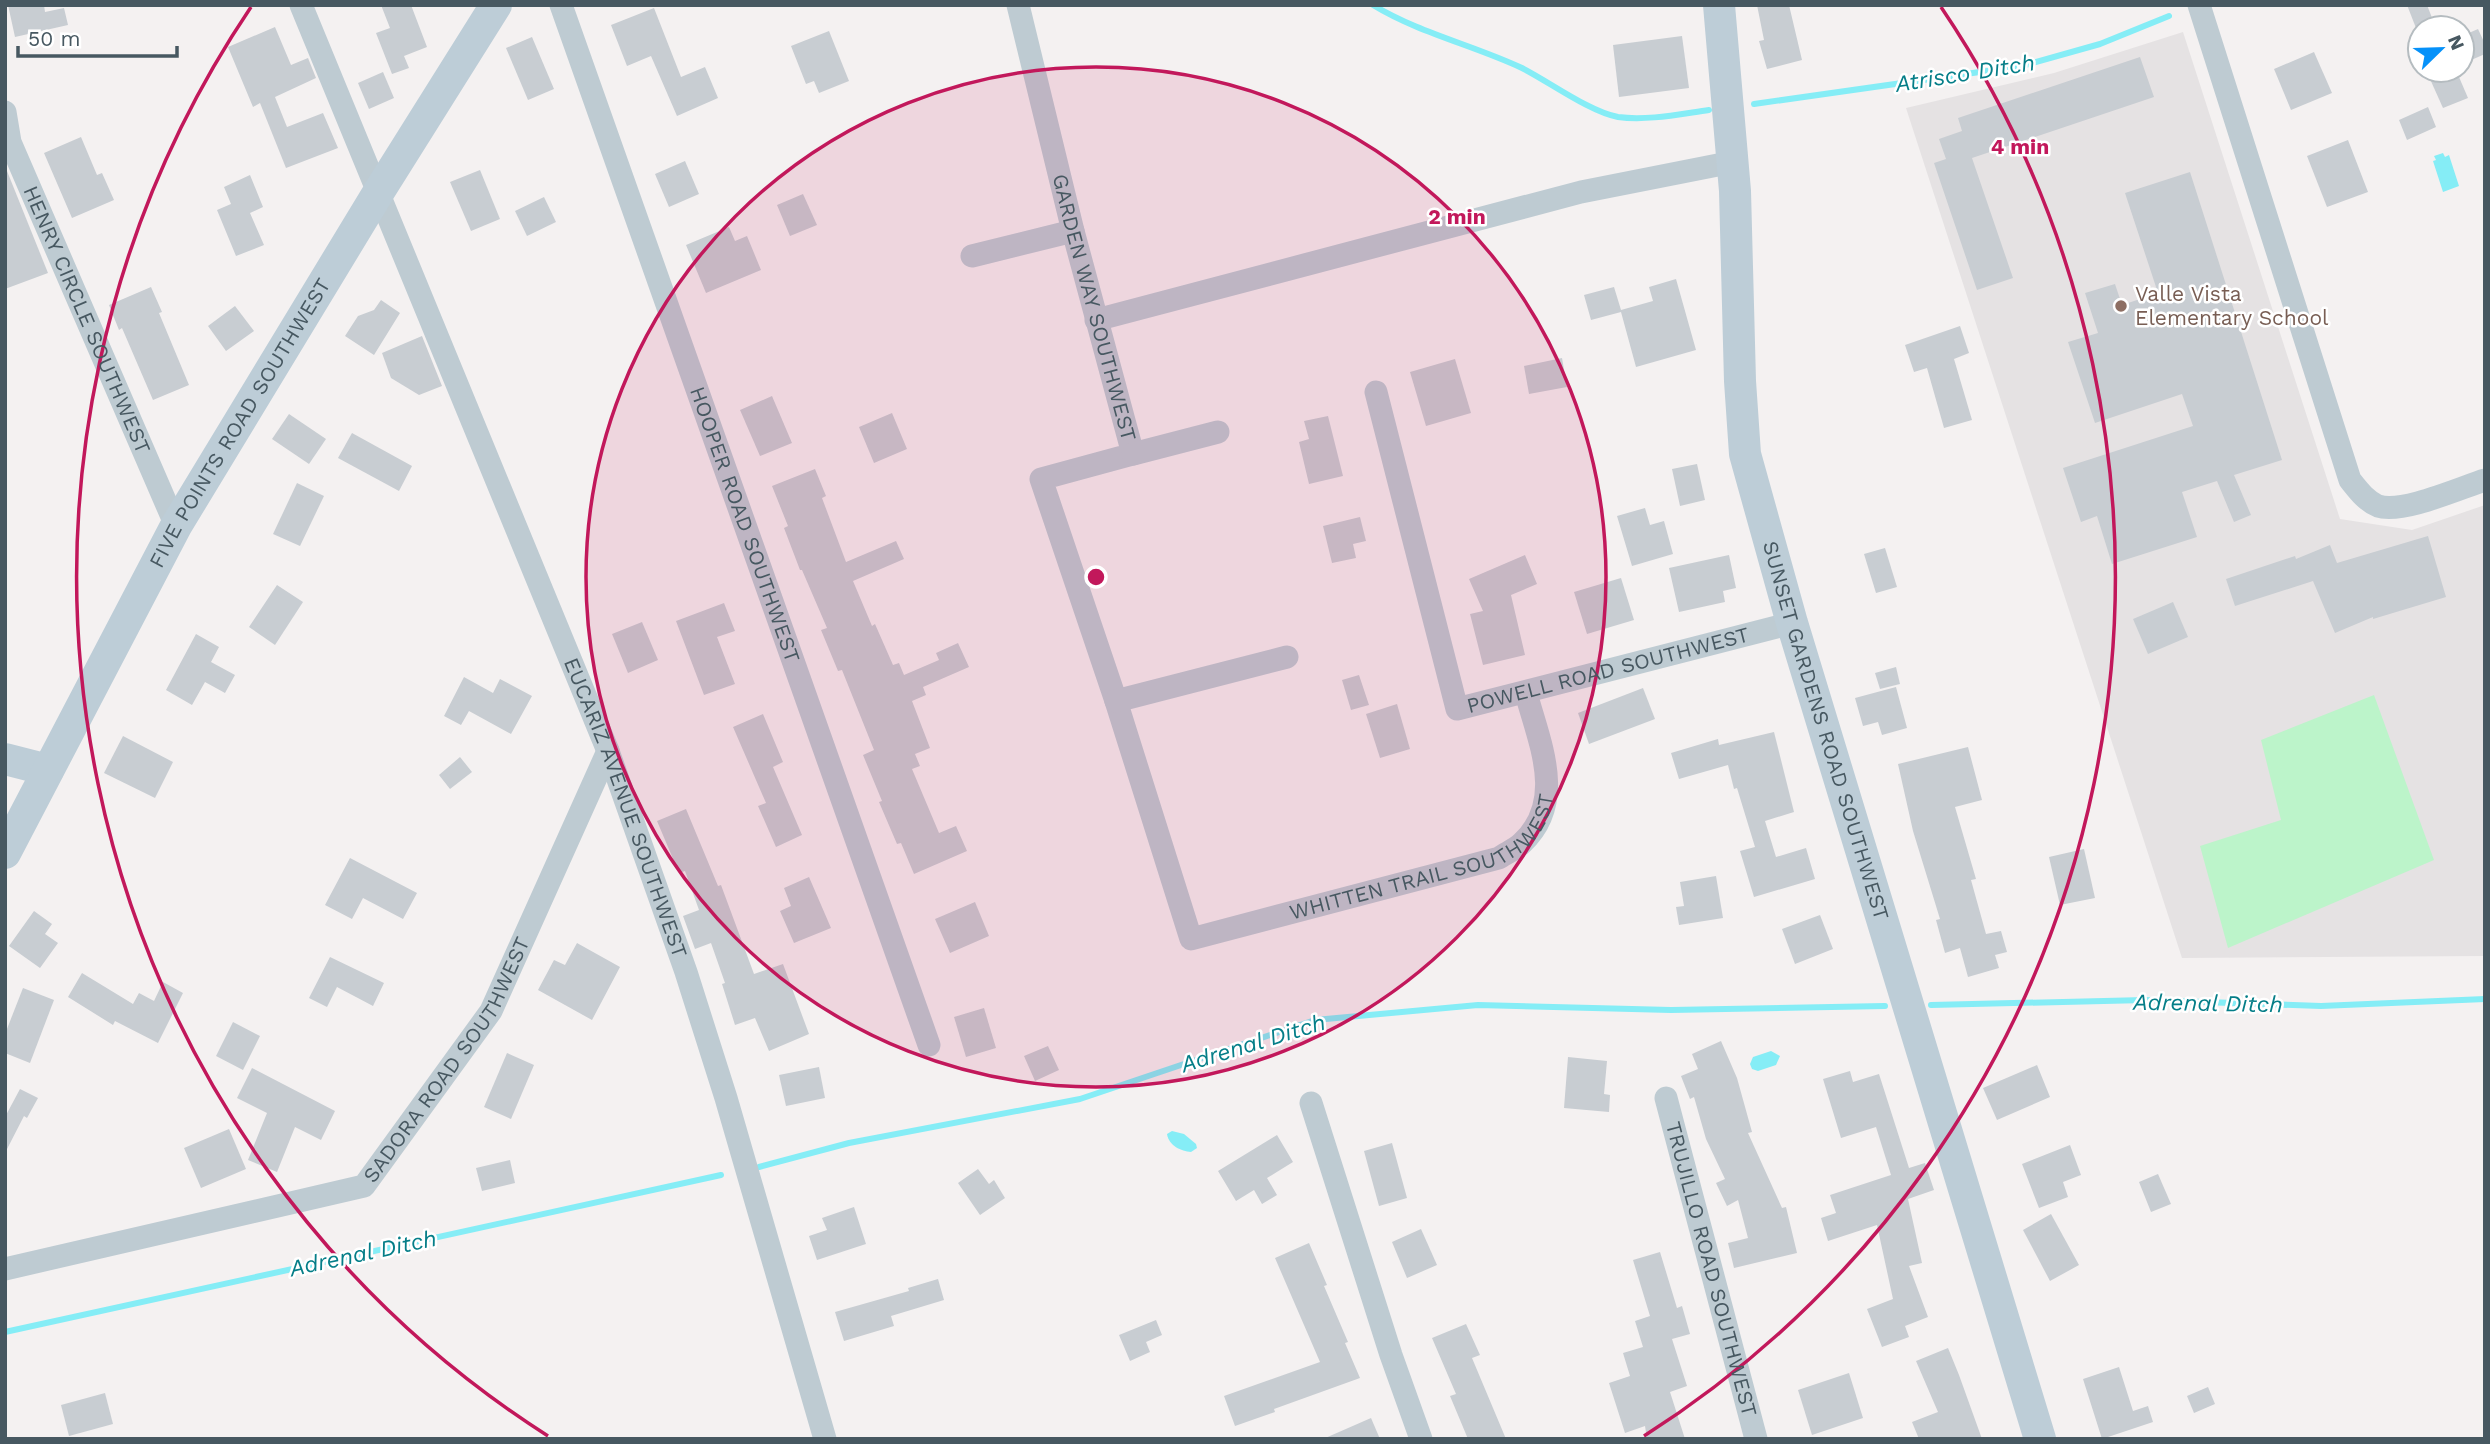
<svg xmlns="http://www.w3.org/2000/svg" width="2490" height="1444" viewBox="0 0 2490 1444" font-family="'Work Sans',sans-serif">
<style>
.education{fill:#e5e2e3}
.green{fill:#bcf4ca}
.water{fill:#85edf6}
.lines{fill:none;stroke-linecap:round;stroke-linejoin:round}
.stream{stroke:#85edf6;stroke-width:6}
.building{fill:#c8cdd2}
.street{stroke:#becbd2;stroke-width:23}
.secondary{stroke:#bdcdd7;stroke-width:32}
.ring{fill:none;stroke:#c2185b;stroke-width:3.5}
.education-dot{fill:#8d6e63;stroke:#fff;stroke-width:2.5}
.labels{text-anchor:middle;stroke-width:5;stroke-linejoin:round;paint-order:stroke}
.education-label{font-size:21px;fill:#785e54;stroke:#fff;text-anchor:start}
.street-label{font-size:21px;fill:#475861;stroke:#fff}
.water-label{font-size:23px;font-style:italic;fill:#057e88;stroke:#fff}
.centre{fill:#c2185b;stroke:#fff;stroke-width:3.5}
.ring-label{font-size:21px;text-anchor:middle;font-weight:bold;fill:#c2185b;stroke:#fff;stroke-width:5;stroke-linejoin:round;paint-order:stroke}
</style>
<rect width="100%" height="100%" fill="#f4f1f1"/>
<polygon class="education" points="2183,32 2340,519 2412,530 2485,505 2485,956 2182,958 1906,108 2054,73"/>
<polygon class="green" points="2374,695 2434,860 2228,948 2200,846 2281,820 2261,740"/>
<g class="water">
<polygon points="2443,153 2445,157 2449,155 2459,186 2443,192 2433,161 2436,160 2434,156"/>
<polygon points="1771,1051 1780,1056 1776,1065 1758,1071 1752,1069 1750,1064 1753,1057"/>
<path d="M1172,1131L1184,1134L1196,1144L1197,1148L1191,1152C1181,1151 1169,1146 1167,1134Z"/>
</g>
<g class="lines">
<g class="stream">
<path d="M1373,5C1419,33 1473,45 1522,68C1548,81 1590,112 1618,117C1647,121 1680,114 1709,110"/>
<polyline points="1754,104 2022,66 2100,44 2169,16"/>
<polyline points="1931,1005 2145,1000 2321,1006 2485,999"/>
<polyline points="759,1167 849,1143 1080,1099 1315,1020 1478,1005 1671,1010 1885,1006"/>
<polyline points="5,1332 721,1175"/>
</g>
</g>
<g class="building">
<polygon points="8,5 44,5 45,12 64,8 68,25 15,37"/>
<polygon points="381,5 411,5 427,47 404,56 409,68 392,74 376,33 390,28"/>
<polygon points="1757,5 1789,5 1802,60 1767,69 1759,41 1764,40"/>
<polygon points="2407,5 2427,5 2436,28 2416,28"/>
<polygon points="654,8 681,77 705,67 718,98 677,116 651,56 627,66 611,25"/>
<polygon points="275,27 291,65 308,58 316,78 275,97 287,127 323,113 338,148 286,168 260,103 253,107 228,47"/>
<polygon points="2478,29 2485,44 2485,54 2462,64 2462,36"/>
<polygon points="829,31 849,81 819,93 814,81 806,84 791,46"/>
<polygon points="1682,36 1689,88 1619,97 1613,45"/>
<polygon points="532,37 554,89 528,100 506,48"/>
<polygon points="2314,52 2332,93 2291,110 2274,69"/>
<polygon points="2140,57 2154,97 1972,158 2013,278 1977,290 1934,163 1946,159 1939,139 1962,131 1958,118"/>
<polygon points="2452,70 2456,70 2468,98 2443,108 2430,79"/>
<polygon points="383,72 394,98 369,109 358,83"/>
<polygon points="2428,107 2436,127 2407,140 2399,120"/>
<polygon points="81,137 97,175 102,173 114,200 72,218 44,153"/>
<polygon points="2348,140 2368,192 2327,207 2307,156"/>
<polygon points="685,161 699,194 669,207 655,174"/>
<polygon points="5,166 48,273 5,289"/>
<polygon points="480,170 500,219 471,231 450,182"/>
<polygon points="2190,172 2282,460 2234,475 2251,515 2234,522 2217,481 2182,492 2197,537 2112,564 2097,516 2081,522 2063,468 2193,426 2182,394 2095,423 2068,342 2098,333 2085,293 2115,284 2122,305 2158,293 2125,193"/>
<polygon points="250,175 263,207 250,213 264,245 236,256 217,210 231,204 224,187"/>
<polygon points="803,194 817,225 790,236 777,205"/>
<polygon points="544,197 556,222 527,236 515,211"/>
<polygon points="729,227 735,241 747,236 761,270 706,293 686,245"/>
<polygon points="1676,279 1696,350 1636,367 1621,312 1591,320 1584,295 1614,287 1621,310 1653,301 1649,287"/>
<polygon points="151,287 162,312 159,313 189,385 153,400 122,328 119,330 109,305"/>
<polygon points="381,300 400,313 374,355 345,336 358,316 374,310"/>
<polygon points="235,306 254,331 226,351 208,326"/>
<polygon points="1960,326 1969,353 1954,359 1972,420 1944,428 1927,368 1914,372 1905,345"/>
<polygon points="422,336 442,386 419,395 391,378 382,353"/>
<polygon points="1562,358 1567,387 1529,394 1524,366"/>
<polygon points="1455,359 1471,413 1426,426 1410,372"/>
<polygon points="772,396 792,443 760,456 740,410"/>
<polygon points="892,413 907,449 874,463 859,427"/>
<polygon points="289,414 326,439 309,464 272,439"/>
<polygon points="1328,416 1343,476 1309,484 1299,442 1309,439 1304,421"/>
<polygon points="352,433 412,466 399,491 338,458"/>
<polygon points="1697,464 1705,500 1680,506 1672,469"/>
<polygon points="815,469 826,496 822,498 846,562 896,541 904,559 853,581 872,626 875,624 893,665 899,663 904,675 939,660 936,653 958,643 969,667 923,687 926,695 912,701 930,748 915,754 920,766 912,769 939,833 956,826 967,851 914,874 901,843 897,844 879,802 882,801 863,755 874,750 842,670 838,671 821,630 827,628 802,570 800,570 784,528 788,526 772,486"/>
<polygon points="297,483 324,496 300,546 273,534"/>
<polygon points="1645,508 1650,525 1664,521 1673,554 1632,566 1617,516"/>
<polygon points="1360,517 1366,541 1353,544 1356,558 1332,563 1323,526"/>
<polygon points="2428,536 2446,597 2373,619 2373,617 2335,633 2313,581 2235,606 2226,579 2295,556 2296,559 2330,545 2337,563"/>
<polygon points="1885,548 1897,587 1876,593 1864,554"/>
<polygon points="1525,555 1537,584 1511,595 1525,655 1483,665 1470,614 1483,611 1469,579"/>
<polygon points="1729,555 1736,588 1723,591 1725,602 1679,612 1669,568"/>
<polygon points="1621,578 1634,620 1587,634 1574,592"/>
<polygon points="277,585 303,602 275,645 249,627"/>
<polygon points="2173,602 2188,637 2148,654 2133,619"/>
<polygon points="724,603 735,631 717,637 735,684 704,695 676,621"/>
<polygon points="642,622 658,660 628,673 612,634"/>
<polygon points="196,634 219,647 211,662 235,675 225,693 205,682 192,705 166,690"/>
<polygon points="1896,667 1900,684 1880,689 1875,673"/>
<polygon points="1359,675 1369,705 1351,710 1342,680"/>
<polygon points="464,677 493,693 500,679 532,696 511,734 469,711 461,725 444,716"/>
<polygon points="1896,687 1907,728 1882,735 1878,722 1863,726 1855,698"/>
<polygon points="1643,688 1655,719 1589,744 1578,713"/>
<polygon points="1397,704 1410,749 1380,758 1366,714"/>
<polygon points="763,714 783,762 773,767 802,835 776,847 758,806 766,803 733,727"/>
<polygon points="1774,732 1794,812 1765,821 1776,857 1806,848 1815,879 1754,897 1740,851 1755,847 1737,788 1734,789 1728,765 1679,779 1671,753 1718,739 1719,745"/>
<polygon points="123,736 173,762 155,798 104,773"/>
<polygon points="1968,747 1982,800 1955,807 1976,879 1971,880 1986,934 2001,931 2007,952 1995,955 1999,968 1968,977 1960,948 1945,953 1936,920 1940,919 1913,831 1898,764"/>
<polygon points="460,757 472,772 450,789 439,775"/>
<polygon points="686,809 718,886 721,885 754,974 783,964 809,1034 769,1051 755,1018 735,1025 722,984 725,983 711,943 695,949 683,916 699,910 685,871 679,873 657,821"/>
<polygon points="2084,849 2095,898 2060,905 2049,857"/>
<polygon points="350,858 417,893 403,919 363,898 352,919 325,905"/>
<polygon points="1716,876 1723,918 1679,925 1676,907 1684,906 1680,882"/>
<polygon points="809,877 831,928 794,943 780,911 791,906 784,888"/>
<polygon points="975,902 989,936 950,953 935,919"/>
<polygon points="34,911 52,924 45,934 58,943 40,968 9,946"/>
<polygon points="1820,915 1833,949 1795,964 1782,929"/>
<polygon points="577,943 620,967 592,1020 538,990 554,960 565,965"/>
<polygon points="330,957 384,983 373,1006 337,987 327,1007 309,998"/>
<polygon points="82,973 133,1004 139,993 154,1001 163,982 183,993 158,1043 115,1021 113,1025 68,997"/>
<polygon points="23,988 54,1000 30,1063 5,1053 5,1034"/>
<polygon points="984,1008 996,1048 966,1057 954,1017"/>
<polygon points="233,1022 260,1036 243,1070 216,1056"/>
<polygon points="1721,1041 1737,1078 1752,1132 1748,1133 1782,1208 1786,1207 1797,1253 1734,1268 1728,1243 1748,1238 1738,1200 1727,1206 1716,1183 1725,1179 1706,1139 1694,1097 1690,1099 1681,1076 1698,1069 1692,1054"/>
<polygon points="1048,1046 1059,1070 1035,1081 1024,1056"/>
<polygon points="507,1053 534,1065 511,1119 484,1107"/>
<polygon points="1568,1057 1607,1061 1604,1094 1610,1095 1609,1112 1564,1108"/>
<polygon points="2037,1065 2050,1097 1997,1120 1983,1088"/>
<polygon points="819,1067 825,1098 786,1106 779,1075"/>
<polygon points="252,1068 335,1111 321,1140 295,1127 277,1172 248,1160 267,1113 237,1098"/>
<polygon points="1850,1071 1853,1082 1879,1074 1909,1168 1925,1163 1934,1190 1908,1199 1922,1263 1909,1266 1928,1317 1905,1326 1909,1337 1882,1347 1867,1309 1893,1299 1877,1225 1828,1241 1821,1218 1836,1213 1830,1195 1891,1175 1876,1127 1841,1138 1823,1079"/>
<polygon points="20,1089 38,1098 27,1118 24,1116 5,1153 5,1117"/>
<polygon points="229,1129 246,1169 201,1188 184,1148"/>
<polygon points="1277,1135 1293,1162 1267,1178 1277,1195 1262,1204 1254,1190 1236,1201 1218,1171"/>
<polygon points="1392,1143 1407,1198 1379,1206 1364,1151"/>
<polygon points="2070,1145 2081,1175 2063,1182 2068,1197 2039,1208 2022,1164"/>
<polygon points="510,1160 515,1183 482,1191 476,1168"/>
<polygon points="978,1169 989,1184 994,1180 1005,1198 980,1215 958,1183"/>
<polygon points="2158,1174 2171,1204 2151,1212 2139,1182"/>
<polygon points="854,1207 866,1244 817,1260 809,1236 827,1230 822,1218"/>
<polygon points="2051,1214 2079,1265 2050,1281 2023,1230"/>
<polygon points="1421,1229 1437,1265 1407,1278 1392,1242"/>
<polygon points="1309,1243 1327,1285 1324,1286 1348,1342 1345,1343 1360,1378 1274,1409 1275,1412 1235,1426 1224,1396 1320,1362 1275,1258"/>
<polygon points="1660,1252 1677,1308 1682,1306 1690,1334 1672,1339 1687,1386 1670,1392 1685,1439 1647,1439 1645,1426 1625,1433 1609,1383 1630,1376 1623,1353 1643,1347 1635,1321 1650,1316 1633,1260"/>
<polygon points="938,1279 944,1300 891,1316 894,1326 844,1341 835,1312 909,1291 908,1288"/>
<polygon points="1156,1320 1162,1335 1146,1342 1150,1352 1130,1361 1119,1335"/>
<polygon points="1466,1324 1480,1355 1472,1358 1506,1439 1468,1439 1450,1396 1456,1394 1432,1338"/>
<polygon points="1948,1348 1959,1375 1982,1439 1919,1439 1912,1422 1938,1412 1916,1361"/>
<polygon points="2119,1367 2133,1411 2148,1406 2153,1422 2102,1439 2083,1379"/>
<polygon points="1849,1373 1863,1418 1812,1435 1798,1390"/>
<polygon points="2208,1387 2215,1404 2194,1413 2187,1396"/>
<polygon points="105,1393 113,1424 69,1436 61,1405"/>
<polygon points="1371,1418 1380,1439 1323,1439"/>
</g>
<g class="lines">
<g class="street">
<path id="s1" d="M301,5L608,751L686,972L726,1098L825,1439"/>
<path id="s2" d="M561,5L929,1045"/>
<path id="s3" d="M1018,5L1073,231L1133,454L1041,479L1116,701L1191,939L1499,858C1506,853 1516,849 1522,843C1567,801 1539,742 1526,693"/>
<path d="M2199,5L2350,480C2358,490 2366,501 2378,506C2402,514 2460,488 2485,480"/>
<path id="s4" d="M5,112L10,142L176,526"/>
<polyline points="972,256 1073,231"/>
<polyline points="1096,320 1581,192 1733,162"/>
<path id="s5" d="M1376,392L1457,709L1792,623"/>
<polyline points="1133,454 1218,432"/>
<polyline points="1116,701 1287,657"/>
<path id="s6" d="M1666,1098L1756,1439"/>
<polyline points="1311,1103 1391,1355 1421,1439"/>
<path id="s7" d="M5,1269L364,1186L491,1011L608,751"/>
</g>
<g class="secondary">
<path id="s8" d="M1719,5L1735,191L1740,381L1745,454L1792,623L2040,1439"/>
<polyline points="5,759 48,770"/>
<path id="s9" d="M5,853L176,526L378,193L496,5"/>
</g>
</g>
<circle cx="1096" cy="577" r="510" fill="#c2185b" fill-opacity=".12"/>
<g class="ring">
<circle cx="1096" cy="577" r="510"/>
<path d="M548 1436A1019 1019 0 0 1 251 7M1941 7A1019 1019 0 0 1 1644 1436"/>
</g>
<circle class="education-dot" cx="2121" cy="306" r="7"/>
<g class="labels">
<g class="education-label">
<text x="2135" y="301">Valle Vista<tspan x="2135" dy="24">Elementary School</tspan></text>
</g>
<g class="street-label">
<text dy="7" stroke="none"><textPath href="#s3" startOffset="312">GARDEN WAY SOUTHWEST</textPath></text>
<text dy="7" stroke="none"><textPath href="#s4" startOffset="224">HENRY CIRCLE SOUTHWEST</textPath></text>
<text dy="7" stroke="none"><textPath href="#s9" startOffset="490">FIVE POINTS ROAD SOUTHWEST</textPath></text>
<text dy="7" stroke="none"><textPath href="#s2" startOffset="551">HOOPER ROAD SOUTHWEST</textPath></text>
<text dy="7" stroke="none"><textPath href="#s5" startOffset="483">POWELL ROAD SOUTHWEST</textPath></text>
<text dy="7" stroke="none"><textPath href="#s8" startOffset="738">SUNSET GARDENS ROAD SOUTHWEST</textPath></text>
<text dy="7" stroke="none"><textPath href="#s1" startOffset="866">EUCARIZ AVENUE SOUTHWEST</textPath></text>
<text dy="7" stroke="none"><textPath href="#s3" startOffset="1295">WHITTEN TRAIL SOUTHWEST</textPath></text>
<text dy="7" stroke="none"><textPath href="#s7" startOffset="520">SADORA ROAD SOUTHWEST</textPath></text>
<text dy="7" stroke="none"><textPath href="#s6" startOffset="177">TRUJILLO ROAD SOUTHWEST</textPath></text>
</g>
<g class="water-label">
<text transform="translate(1965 73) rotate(-9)" y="8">Atrisco Ditch</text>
<text transform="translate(2208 1003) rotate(1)" y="8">Adrenal Ditch</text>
<text transform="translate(1253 1043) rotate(-17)" y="8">Adrenal Ditch</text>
<text transform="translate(363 1253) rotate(-12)" y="8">Adrenal Ditch</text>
</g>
</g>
<circle cx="1096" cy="577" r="10" class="centre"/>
<g class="ring-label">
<text x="2020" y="154">4 min</text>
<text x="1457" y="224">2 min</text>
</g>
<rect width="2490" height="1444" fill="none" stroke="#475861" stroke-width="14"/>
<g transform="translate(2441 49) rotate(67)"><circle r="33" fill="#ffffff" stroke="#b5bcc0" stroke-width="2"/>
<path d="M0-5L12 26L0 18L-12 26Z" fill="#0691f9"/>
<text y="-10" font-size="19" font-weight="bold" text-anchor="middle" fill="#475861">N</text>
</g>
<path d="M18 46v10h159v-10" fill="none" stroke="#475861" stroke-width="3.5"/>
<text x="28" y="46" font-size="21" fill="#475861" stroke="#ffffff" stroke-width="5" paint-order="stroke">50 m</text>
</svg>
